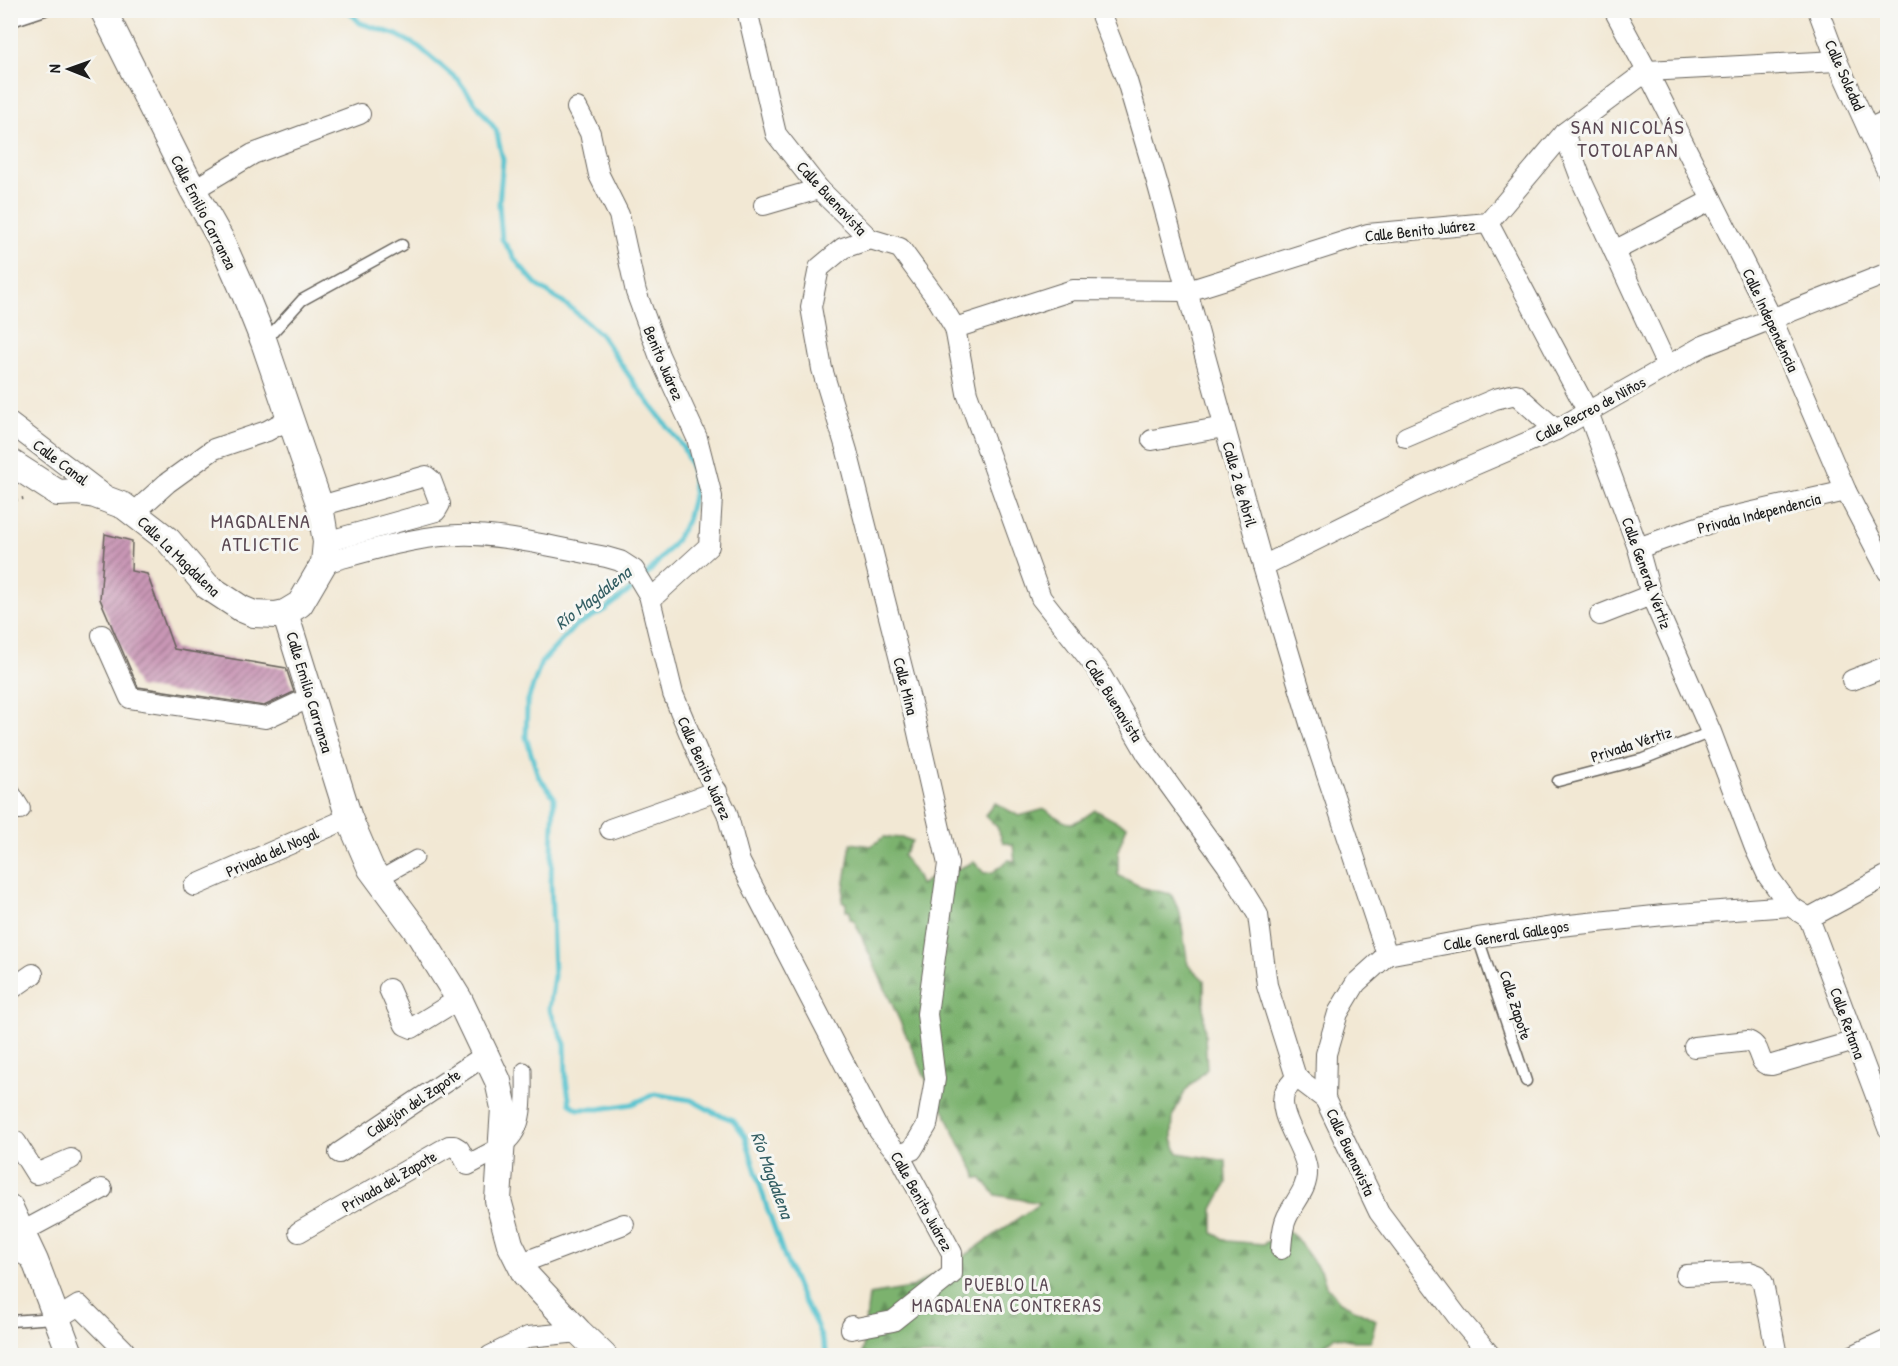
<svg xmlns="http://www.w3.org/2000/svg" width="1898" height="1366" viewBox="0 0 1898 1366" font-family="'Patrick Hand',sans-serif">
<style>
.forest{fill:url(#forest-firs);stroke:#4c6745;stroke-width:1.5}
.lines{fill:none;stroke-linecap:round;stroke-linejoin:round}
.stream{stroke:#57c3cf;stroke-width:5}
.building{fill:url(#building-hatch)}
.service-casing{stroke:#67635c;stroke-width:13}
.pedestrian-casing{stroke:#67635c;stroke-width:17}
.minor-casing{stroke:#67635c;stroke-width:22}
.tertiary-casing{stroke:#67635c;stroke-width:28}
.path{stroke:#67635c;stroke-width:3;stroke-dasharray:1.5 4.5;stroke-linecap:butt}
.service{stroke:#fff;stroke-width:10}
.pedestrian{stroke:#fff;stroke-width:15}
.minor{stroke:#fff;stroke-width:20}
.tertiary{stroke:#fff;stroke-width:26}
.labels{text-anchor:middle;stroke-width:6;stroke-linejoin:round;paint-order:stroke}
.street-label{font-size:16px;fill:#1c1c1c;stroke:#f6f6f2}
.water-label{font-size:18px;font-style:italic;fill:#345f64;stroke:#f6f6f2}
.neighbourhood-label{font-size:18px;letter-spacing:1.5px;fill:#594752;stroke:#f6f6f2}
.quarter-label{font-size:20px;letter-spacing:1.5px;fill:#594752;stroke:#f6f6f2}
</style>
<defs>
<pattern id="forest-firs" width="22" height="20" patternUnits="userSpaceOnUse" patternTransform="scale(1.5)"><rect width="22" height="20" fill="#7bb26e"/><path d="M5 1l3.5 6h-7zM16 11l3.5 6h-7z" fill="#64905a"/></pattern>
<pattern id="building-hatch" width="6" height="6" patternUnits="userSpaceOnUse" patternTransform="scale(1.5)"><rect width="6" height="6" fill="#c997b6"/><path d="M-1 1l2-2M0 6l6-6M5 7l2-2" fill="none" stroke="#a27a93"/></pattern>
</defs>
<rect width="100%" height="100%" fill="#f6f6f2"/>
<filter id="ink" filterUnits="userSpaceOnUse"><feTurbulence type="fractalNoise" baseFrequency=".0167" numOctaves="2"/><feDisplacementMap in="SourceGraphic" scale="12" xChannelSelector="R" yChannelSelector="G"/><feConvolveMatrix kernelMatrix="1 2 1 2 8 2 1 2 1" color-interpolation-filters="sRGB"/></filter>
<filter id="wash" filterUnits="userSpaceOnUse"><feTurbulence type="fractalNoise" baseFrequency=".008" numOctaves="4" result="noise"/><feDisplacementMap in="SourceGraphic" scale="24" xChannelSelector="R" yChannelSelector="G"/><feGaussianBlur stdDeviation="1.35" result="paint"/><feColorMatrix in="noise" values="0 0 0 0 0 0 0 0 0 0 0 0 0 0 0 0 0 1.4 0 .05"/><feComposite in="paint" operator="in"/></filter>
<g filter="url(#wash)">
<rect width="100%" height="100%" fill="#f2e8d4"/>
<path class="forest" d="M995,803L1019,816L1045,809C1071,827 1069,828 1095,810C1107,816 1115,822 1127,826L1118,850V875L1143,888L1171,894L1180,913L1188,965L1204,980V1019L1207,1069L1186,1090L1173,1115L1172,1139L1178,1153L1226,1161L1227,1183L1213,1209V1233L1227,1241L1263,1244L1288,1231L1296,1238L1322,1273L1326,1286L1340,1302L1376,1320L1371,1341H1354L1335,1336L1319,1350L1322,1356L862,1355L869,1295L911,1288L963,1257L1040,1203L996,1195L981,1178H976C976,1169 970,1164 966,1156C952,1131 943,1103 926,1079L854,920L850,919V911H846V903L842,902L851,843L871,846L884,837L904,838L912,841L903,856L917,876L920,885L933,877L949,887L955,870L974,862L984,873L993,872L1009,860L1015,861L1013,845L1003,842L997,827L985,815Z"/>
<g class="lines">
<g class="stream">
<polyline points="348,10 360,23 397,35 419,47 458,80 496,130 503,160 499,204 502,239 517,262 537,285 572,309 601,335 637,387 683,447 692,468 694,492 687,521 674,543 644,578"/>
<polyline points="638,584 606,609 575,626 541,663 527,703 526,737 538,776 554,797 551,880 554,976 549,1009 565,1044 566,1080 570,1104 578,1109 599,1109 632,1104 655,1094 691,1100 715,1113 733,1120 745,1136 767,1208 785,1258 798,1290 817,1326 828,1356"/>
</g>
</g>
<g id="blocks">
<polygon class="building" points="105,534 132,541 131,571 147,574 174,649 286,668 294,692 264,706 138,687 100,599"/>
</g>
</g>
<g filter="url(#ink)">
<use href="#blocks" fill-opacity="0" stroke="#67635c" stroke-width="1.5"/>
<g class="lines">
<g class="service-casing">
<g id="service">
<polyline points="15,20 45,10"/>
<polyline points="264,342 302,300 402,245"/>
<polyline points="1558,781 1643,759 1711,732"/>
<polyline points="1478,938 1526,1081"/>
<polyline points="10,1321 55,1318"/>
</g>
</g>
<g class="pedestrian-casing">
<g id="pedestrian">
<polyline points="379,879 416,858"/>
<path d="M502,1147C528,1132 524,1096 524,1070"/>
</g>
</g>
<g class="minor-casing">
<g id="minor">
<polyline points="747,10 776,134 819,189 870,239 900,248 938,300 955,328 967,393 1041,598 1098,670 1147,754 1227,865 1258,915 1267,985 1296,1077 1325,1099 1379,1212 1457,1316 1491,1356"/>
<polyline points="1099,10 1127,81 1157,182 1263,566 1311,727 1387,955"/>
<polyline points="1614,10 1647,71 1772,319 1846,491 1888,572"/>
<polyline points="1818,10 1837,61 1888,173"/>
<polyline points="577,108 590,133 599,175 619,215 636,292 659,355 697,438 712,497 709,546 651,599"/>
<polyline points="1868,129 1888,120"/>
<polyline points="1564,133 1583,184 1667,366"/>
<polyline points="193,190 253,154 360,114"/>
<polyline points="764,205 819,189"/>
<polyline points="1488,223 1588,412 1638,548 1651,595 1711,732 1755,848 1768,876 1790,906 1809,918"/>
<polyline points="870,239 843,248 819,268 811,307 822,369 847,451 914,715 948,864 927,1014 935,1079 927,1125 912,1150 899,1155"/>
<polyline points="1614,251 1712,200"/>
<polyline points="955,328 1073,290 1188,291 1368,234 1488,223 1564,133 1647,71 1837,61"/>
<polyline points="10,423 106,496"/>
<polyline points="1406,437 1495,399 1516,394 1556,430"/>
<polyline points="1152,440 1224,427"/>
<polyline points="320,506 426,476 431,480 440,504 436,511 326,542"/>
<polyline points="134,513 167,483 214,449 267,431 289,419"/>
<polyline points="1638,548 1718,520 1846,491"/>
<path d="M324,563C372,550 423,533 474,535C518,537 563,549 606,557L620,561L634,570L649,595L673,694L701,761L727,813L740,862L879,1131L899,1155L952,1253V1274L893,1321L851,1329L852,1326"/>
<polyline points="1263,566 1423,487 1556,430 1703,346 1888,273"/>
<polyline points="1600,615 1651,595"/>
<polyline points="102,635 130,698 266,718 311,697"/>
<polyline points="1852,680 1888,666"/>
<polyline points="10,793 20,809"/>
<polyline points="610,829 717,791"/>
<polyline points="194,886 349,818"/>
<polyline points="1809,918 1888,1128"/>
<polyline points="1809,918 1888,875"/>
<polyline points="389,989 405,1025 412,1028 459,999"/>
<polyline points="10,990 33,974"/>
<path d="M1694,1047L1748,1041C1764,1047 1755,1066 1772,1065L1855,1041"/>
<polyline points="1325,1099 1326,1054 1338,1013 1356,983 1387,955 1478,938 1560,926 1664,915 1790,906"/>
<polyline points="10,1144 16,1142 36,1174 71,1159"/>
<polyline points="339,1153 487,1054"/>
<polyline points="10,1231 22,1232 102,1189"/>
<polyline points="299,1232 449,1146 454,1146 459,1149 468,1165 502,1147"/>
<polyline points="10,1247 35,1261"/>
<path d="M1281,1249C1282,1239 1282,1227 1287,1217C1294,1202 1308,1189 1307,1171C1306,1148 1275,1114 1285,1092C1287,1087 1293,1082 1296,1077"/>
<polyline points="519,1264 624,1224"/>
<polyline points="1686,1275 1750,1272 1758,1275 1763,1283 1777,1356"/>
<polyline points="58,1318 79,1305 124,1350"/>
<polyline points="490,1356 528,1337 579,1332"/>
<polyline points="1852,1356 1888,1339"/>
</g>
</g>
<g class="tertiary-casing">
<g id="tertiary">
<polyline points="10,462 58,493 77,492 95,495 124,506 168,540 207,586 242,609 254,614 276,615 285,613 300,604 324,563 326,542 320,506 264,342 244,292 220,238 193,190 103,10"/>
<polyline points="285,613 349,818 371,869 419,934 459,999 498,1081 504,1108 498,1200 510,1244 525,1274 579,1332 604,1356"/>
<polyline points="10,1208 35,1261 71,1356"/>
</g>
</g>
<polyline class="path" points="10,501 26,498"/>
<use href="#service" class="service"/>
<use href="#pedestrian" class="pedestrian"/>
<use href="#minor" class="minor"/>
<use href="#tertiary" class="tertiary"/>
</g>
</g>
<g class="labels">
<g class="street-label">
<text transform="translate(1845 75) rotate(66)" y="6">Calle Soledad</text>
<text transform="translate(832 198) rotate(47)" y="6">Calle Buenavista</text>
<text transform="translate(204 212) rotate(63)" y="6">Calle Emilio Carranza</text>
<text transform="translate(1420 230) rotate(-6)" y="6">Calle Benito Juárez</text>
<text transform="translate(1771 320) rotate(65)" y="6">Calle Independencia</text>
<text transform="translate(664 363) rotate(67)" y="6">Benito Juárez</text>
<text transform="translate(1590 409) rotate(-28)" y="6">Calle Recreo de Niños</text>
<text transform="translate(61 462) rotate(37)" y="6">Calle Canal</text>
<text transform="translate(1240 484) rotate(74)" y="6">Calle 2 de Abril</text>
<text transform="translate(1759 513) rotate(-14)" y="6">Privada Independencia</text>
<text transform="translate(179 556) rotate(44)" y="6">Calle La Magdalena</text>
<text transform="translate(1647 573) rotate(70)" y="6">Calle General Vértiz</text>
<text transform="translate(906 686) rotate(76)" y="6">Calle Mina</text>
<text transform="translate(310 692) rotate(73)" y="6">Calle Emilio Carranza</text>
<text transform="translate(1114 700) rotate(58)" y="6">Calle Buenavista</text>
<text transform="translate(1631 744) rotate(-18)" y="6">Privada Vértiz</text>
<text transform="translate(705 768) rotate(66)" y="6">Calle Benito Juárez</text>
<text transform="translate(272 852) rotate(-24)" y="6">Privada del Nogal</text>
<text transform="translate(1506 935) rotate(-9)" y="6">Calle General Gallegos</text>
<text transform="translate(1516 1005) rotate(72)" y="6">Calle Zapote</text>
<text transform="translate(1848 1023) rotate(70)" y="6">Calle Retama</text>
<text transform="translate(413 1103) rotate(-34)" y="6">Callejón del Zapote</text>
<text transform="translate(1351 1152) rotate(65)" y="6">Calle Buenavista</text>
<text transform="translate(389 1181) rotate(-30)" y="6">Privada del Zapote</text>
<text transform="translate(922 1201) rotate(61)" y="6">Calle Benito Juárez</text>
</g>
<g class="water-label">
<text transform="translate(593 598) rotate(-38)" y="6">Río Magdalena</text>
<text transform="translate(772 1175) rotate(70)" y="6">Río Magdalena</text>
</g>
<g class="neighbourhood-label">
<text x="1007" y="1291">PUEBLO LA<tspan x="1007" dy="21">MAGDALENA CONTRERAS</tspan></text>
</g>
<g class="quarter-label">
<text x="1628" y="134">SAN NICOLÁS<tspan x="1628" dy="23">TOTOLAPAN</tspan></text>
<text x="261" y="528">MAGDALENA<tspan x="261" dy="23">ATLICTIC</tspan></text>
</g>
</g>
<rect width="1898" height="1366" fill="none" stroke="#f6f6f2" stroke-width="36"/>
<g transform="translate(69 69) rotate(271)" stroke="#f6f6f2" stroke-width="4.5" paint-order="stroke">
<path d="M0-4.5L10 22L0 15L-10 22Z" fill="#1c1c1c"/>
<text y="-9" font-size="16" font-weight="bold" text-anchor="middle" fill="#1c1c1c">N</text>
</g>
</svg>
